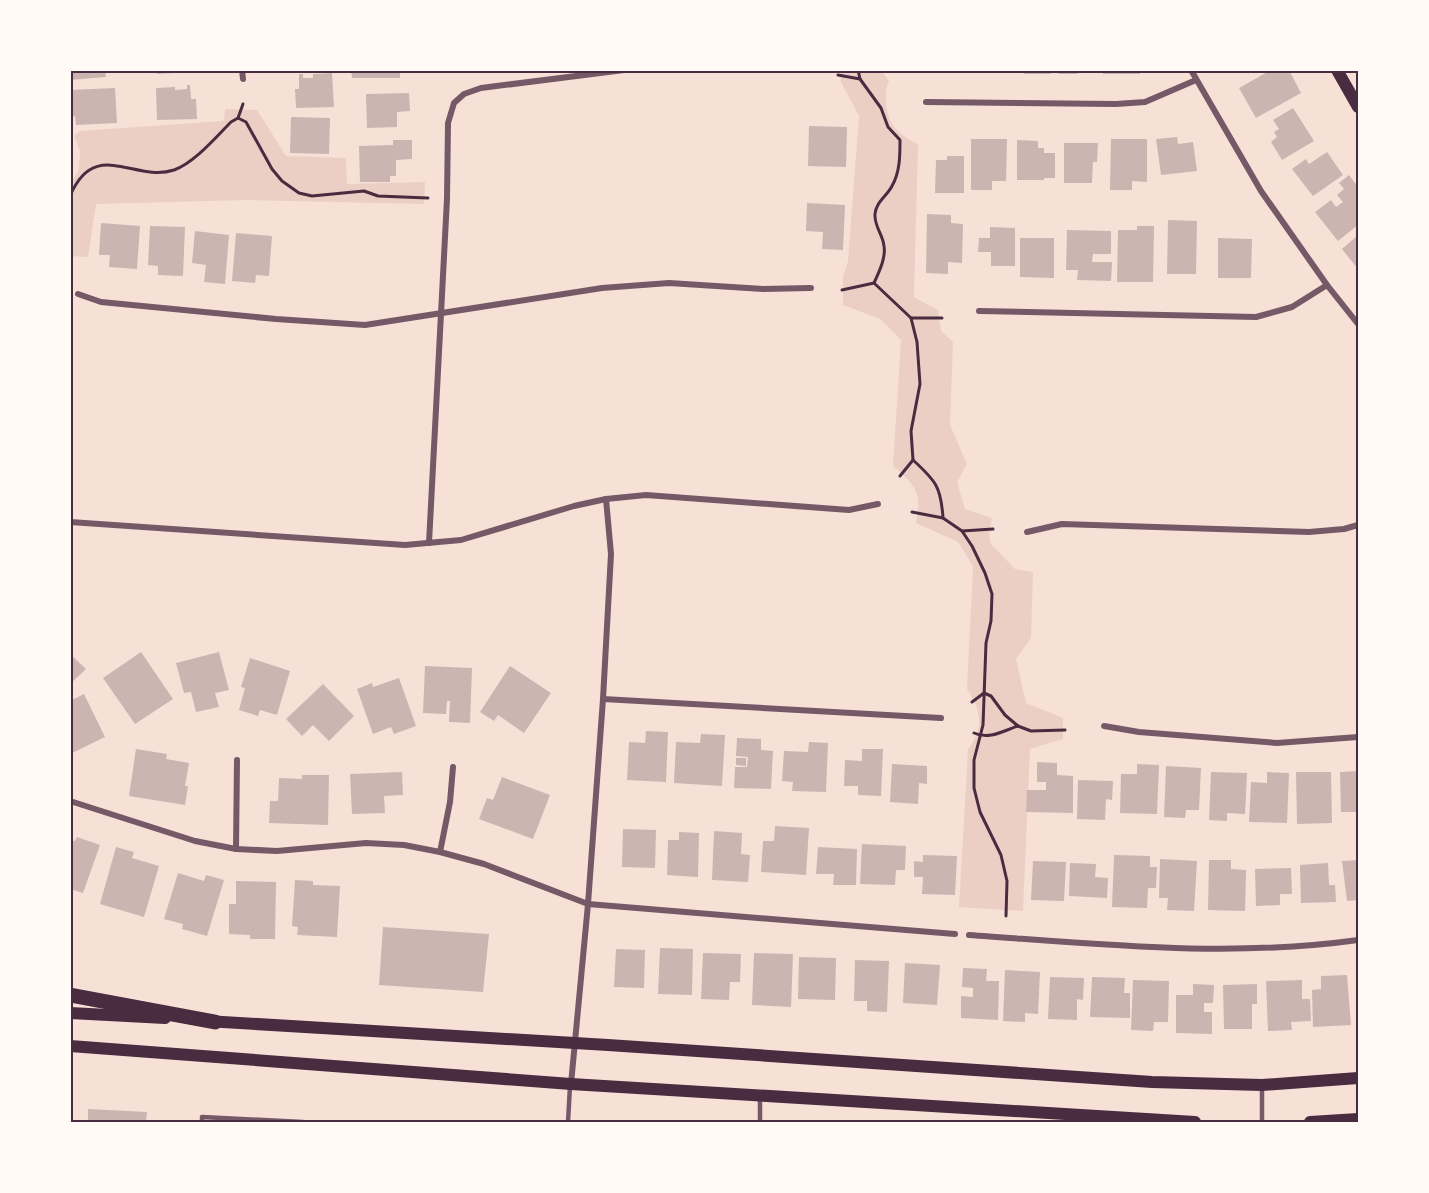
<svg xmlns="http://www.w3.org/2000/svg" width="1429" height="1193" viewBox="0 0 1429 1193" font-family="'Golos Text',sans-serif">
<style>
.green{fill:#ebcfc5}
.building{fill:#ccb4b1}
.lines{fill:none;stroke-linecap:round;stroke-linejoin:round}
.path{stroke:#4a2c40;stroke-width:3}
.service{stroke:#755966;stroke-width:4.5}
.minor{stroke:#755966;stroke-width:6}
.secondary{stroke:#4a2c40;stroke-width:12}
.motorway{stroke:#4a2c40;stroke-width:15}
.neatline{fill:none;stroke:#4a2c40;stroke-width:2}
</style>
<rect width="100%" height="100%" fill="#f7e1d7"/>
<g class="green">
<path d="M841,71H882L889,81C886,87 886,93 886,100C886,123 898,135 918,144L914,297L938,310L941,331L953,342L950,425L967,464L957,482L965,509L992,518L989,534L991,544L1015,569L1033,572L1031,638L1016,659L1026,703L1063,718V739L1030,749L1023,911L959,907L968,750C984,727 982,712 967,689L973,566L958,542L916,523C922,492 916,486 893,466L901,340L880,319L843,305V277L848,261L859,116L841,82Z"/>
<polygon points="225,109 257,110 286,156 346,158 347,184 425,182 424,204 247,200 96,204 88,257 71,256 71,183 79,169 80,151 74,136 79,131 224,121"/>
</g>
<g class="building">
<polygon points="70,70 105,70 106,77 70,80"/>
<polygon points="156,70 190,70 190,72 157,74"/>
<polygon points="351,70 400,70 400,78 352,78"/>
<rect x="1024" y="70" width="27" height="4"/>
<rect x="1058" y="70" width="20" height="4"/>
<rect x="1103" y="70" width="37" height="4"/>
<polygon points="1271,70 1289,70 1301,93 1256,118 1239,88"/>
<polygon points="332,73 334,107 296,108 295,89 299,89 299,74 303,74 303,78 313,78 313,74"/>
<polygon points="187,85 190,85 191,99 196,99 197,119 157,120 156,88 175,87 175,90 187,89"/>
<polygon points="115,88 117,123 76,125 75,116 70,117 70,90"/>
<polygon points="409,93 410,111 397,112 397,127 367,128 366,94"/>
<polygon points="1293,108 1314,141 1282,160 1271,142 1277,137 1274,132 1279,129 1273,120"/>
<polygon points="291,117 330,118 329,154 290,153"/>
<polygon points="809,126 847,127 846,167 808,166"/>
<polygon points="1177,137 1178,144 1193,142 1197,171 1161,175 1156,139"/>
<polygon points="971,139 1007,139 1006,181 992,181 992,190 971,190"/>
<polygon points="1111,139 1147,139 1147,182 1132,181 1132,190 1110,190"/>
<polygon points="393,140 412,140 412,159 396,160 396,176 390,176 390,182 360,182 359,146 393,145"/>
<polygon points="1017,140 1038,141 1038,148 1044,148 1044,153 1055,153 1055,178 1044,178 1044,180 1017,180"/>
<polygon points="1064,143 1098,143 1097,162 1093,162 1092,183 1064,183"/>
<polygon points="1327,152 1343,175 1313,196 1292,169 1306,159 1309,164"/>
<polygon points="947,156 964,156 964,193 935,193 936,160 947,160"/>
<polygon points="1349,175 1358,187 1358,225 1338,241 1315,212 1331,200 1336,207 1343,202 1337,195 1344,189 1339,183"/>
<polygon points="807,203 845,205 843,250 822,249 823,232 806,231"/>
<polygon points="927,214 951,215 951,223 963,224 962,263 948,262 948,274 926,273"/>
<polygon points="1168,220 1197,221 1196,274 1167,274"/>
<polygon points="101,223 140,226 137,269 109,267 110,255 99,255"/>
<polygon points="150,226 185,227 183,276 158,275 158,266 148,265"/>
<polygon points="1137,226 1154,226 1153,282 1117,282 1118,230 1137,230"/>
<polygon points="990,227 1015,228 1015,266 991,266 991,252 978,252 979,238 990,238"/>
<polygon points="1067,230 1111,231 1111,254 1093,254 1092,262 1112,262 1111,281 1077,280 1078,270 1066,270"/>
<polygon points="195,231 229,235 225,284 204,282 206,265 192,263"/>
<polygon points="236,233 272,236 269,276 256,275 255,283 232,281"/>
<polygon points="1358,235 1358,269 1342,249"/>
<polygon points="1020,238 1054,238 1054,278 1020,277"/>
<polygon points="1218,238 1252,239 1251,278 1218,278"/>
<polygon points="141,652 173,699 135,724 103,678"/>
<polygon points="219,652 229,690 215,693 219,707 196,712 191,692 184,693 176,663"/>
<polygon points="70,654 86,669 70,684"/>
<polygon points="250,658 290,671 277,715 260,710 258,716 239,710 245,688 241,687"/>
<polygon points="425,666 472,668 470,723 449,722 450,701 447,701 446,714 423,713"/>
<polygon points="510,666 551,693 524,733 498,715 494,721 480,712"/>
<polygon points="399,678 416,726 394,734 391,727 373,734 357,689 372,683 373,687"/>
<polygon points="323,684 354,716 329,741 313,725 302,736 286,719"/>
<polygon points="84,694 105,737 70,754 70,701"/>
<polygon points="646,731 668,732 666,782 627,780 629,742 645,743"/>
<polygon points="701,734 725,735 722,786 674,783 676,742 700,743"/>
<polygon points="737,738 761,739 761,750 773,751 771,789 734,788 735,767 747,767 748,757 736,756"/>
<polygon points="809,742 828,743 826,792 792,791 793,782 782,781 784,751 808,752"/>
<polygon points="136,749 167,754 166,759 189,763 185,786 188,786 185,805 129,796"/>
<polygon points="862,749 883,749 881,796 858,795 858,786 844,786 845,760 862,761"/>
<polygon points="736,758 746,758 746,766 736,765"/>
<polygon points="1037,762 1057,763 1057,775 1073,776 1073,813 1026,812 1027,790 1046,790 1046,782 1037,782"/>
<polygon points="892,764 927,766 927,784 919,783 918,804 890,802"/>
<polygon points="1137,764 1159,765 1157,814 1120,813 1121,774 1137,774"/>
<polygon points="1166,766 1201,768 1199,810 1186,810 1185,818 1164,817"/>
<polygon points="1358,771 1358,812 1341,812 1340,772"/>
<polygon points="402,772 403,795 384,796 385,813 352,814 350,774"/>
<polygon points="1211,772 1247,773 1245,814 1227,813 1227,821 1209,820"/>
<polygon points="1267,772 1289,773 1287,823 1249,822 1251,782 1267,783"/>
<polygon points="1296,772 1331,772 1332,823 1297,824"/>
<polygon points="302,775 329,775 328,825 269,823 270,801 278,801 279,778 302,779"/>
<polygon points="502,777 550,795 533,839 479,819 487,798 493,800"/>
<polygon points="1078,780 1113,781 1112,800 1106,799 1105,820 1077,819"/>
<polygon points="775,826 809,828 806,875 761,872 763,841 774,841"/>
<polygon points="623,829 656,830 655,868 622,867"/>
<polygon points="714,831 742,833 741,854 750,855 748,882 712,880"/>
<polygon points="679,832 699,833 698,877 667,875 668,840 679,840"/>
<polygon points="77,837 100,845 83,893 70,889 70,840 75,841"/>
<polygon points="862,844 906,846 905,870 896,870 895,885 860,884"/>
<polygon points="116,847 134,852 132,858 159,866 144,917 100,904"/>
<polygon points="818,847 857,849 856,885 833,885 834,874 816,874"/>
<polygon points="923,855 957,856 955,895 922,894 923,877 914,877 914,861 923,862"/>
<polygon points="1114,855 1150,856 1150,867 1157,867 1156,888 1148,888 1147,908 1112,907"/>
<polygon points="1160,859 1197,861 1194,911 1167,910 1168,898 1159,898"/>
<polygon points="1209,860 1231,860 1231,869 1246,870 1245,911 1208,910"/>
<polygon points="1358,860 1358,900 1347,901 1342,861"/>
<polygon points="1033,861 1066,862 1064,901 1031,900"/>
<polygon points="1070,863 1096,864 1095,877 1108,878 1107,898 1069,896"/>
<polygon points="1328,863 1329,885 1335,885 1336,902 1301,903 1300,865"/>
<polygon points="1291,868 1292,894 1280,894 1280,905 1256,906 1255,869"/>
<polygon points="178,873 204,881 206,875 224,880 207,936 182,929 183,924 164,919"/>
<polygon points="295,880 313,881 313,885 340,886 337,937 297,935 298,927 292,926"/>
<polygon points="236,881 276,882 275,939 250,939 250,935 229,934 229,904 236,904"/>
<polygon points="383,927 489,934 483,992 379,985"/>
<polygon points="660,948 693,949 692,995 658,994"/>
<polygon points="616,949 645,950 644,988 614,987"/>
<polygon points="703,953 741,954 740,982 730,982 729,1000 701,999"/>
<polygon points="754,953 793,954 791,1007 752,1005"/>
<polygon points="799,957 836,958 835,1000 798,999"/>
<polygon points="855,960 889,961 887,1012 867,1011 867,1001 854,1001"/>
<polygon points="905,963 940,965 937,1005 903,1003"/>
<polygon points="963,968 987,969 986,981 999,981 998,1020 961,1018 961,996 973,997 973,988 962,987"/>
<polygon points="1005,970 1040,972 1038,1014 1025,1013 1025,1022 1003,1021"/>
<polygon points="1347,975 1351,1025 1313,1027 1312,990 1321,989 1321,976"/>
<polygon points="1050,977 1084,978 1083,1000 1077,999 1077,1020 1048,1019"/>
<polygon points="1092,977 1125,978 1124,993 1130,993 1130,1018 1090,1017"/>
<polygon points="1133,980 1169,981 1168,1022 1154,1022 1153,1031 1131,1030"/>
<polygon points="1302,980 1302,999 1310,999 1311,1021 1291,1022 1292,1030 1268,1031 1266,981"/>
<polygon points="1193,984 1214,985 1213,1003 1204,1003 1204,1012 1212,1012 1212,1034 1176,1033 1176,995 1193,995"/>
<polygon points="1257,984 1257,1004 1252,1004 1252,1029 1224,1029 1223,985"/>
<polygon points="88,1109 147,1112 146,1122 88,1122"/>
</g>
<g class="lines">
<g class="path">
<path d="M858,70L860,79L881,108L888,127L900,140C900,156 900,172 892,186C887,196 876,202 875,214C874,226 883,235 884,246C886,258 879,272 874,283L911,318L917,342L920,384L911,431L913,460C936,481 941,487 943,518L962,531L972,546L985,573L992,594L991,621L986,643L983,725L974,760V788L980,812L1001,855L1007,881L1006,916"/>
<polyline points="838,75 860,79"/>
<polyline points="238,118 243,104"/>
<path d="M70,196C95,137 134,183 174,170C194,163 216,137 231,122L238,118L246,122L272,169L282,181L299,193L312,196L364,191L378,196L428,198"/>
<polyline points="842,290 874,283"/>
<polyline points="911,318 942,318"/>
<polyline points="900,476 913,460"/>
<polyline points="912,512 943,518"/>
<polyline points="962,531 993,529"/>
<path d="M972,702L984,693L991,696L1005,715L1018,726C1003,731 989,740 974,733"/>
<polyline points="1018,726 1031,731 1065,730"/>
</g>
<g class="service">
<polyline points="202,1122 202,1117 303,1122"/>
<polyline points="568,1122 570,1086"/>
<polyline points="760,1122 760,1096"/>
<polyline points="1262,1122 1262,1086"/>
</g>
<g class="minor">
<polyline points="242,70 243,79"/>
<polyline points="1191,70 1261,191 1327,285 1358,324"/>
<polyline points="926,102 1116,104 1145,102 1196,80"/>
<polyline points="78,294 101,302 276,319 365,325 602,288 669,283 763,289 811,288"/>
<polyline points="979,311 1256,317 1292,307 1327,285"/>
<polyline points="70,522 405,545 461,540 574,506 606,499 646,495 849,510 878,504"/>
<polyline points="1027,532 1062,524 1309,532 1344,529 1358,525"/>
<polyline points="429,543 447,199 448,123 454,103 464,94 481,88 624,70"/>
<polyline points="603,699 941,718"/>
<polyline points="1104,726 1139,732 1277,743 1358,737"/>
<polyline points="70,801 195,841 236,849 277,851 366,843 404,845 440,852 484,864 588,904 955,934"/>
<polyline points="236,849 237,760"/>
<polyline points="440,852 450,802 453,767"/>
<path d="M969,935C1099,944 1229,958 1358,940"/>
<polyline points="571,1084 588,904 603,699 611,554 606,499"/>
</g>
<g class="secondary">
<polyline points="1337,70 1358,107"/>
<polyline points="70,1013 165,1018"/>
<polyline points="206,1021 608,1045 1152,1082 1262,1085 1358,1078"/>
<polyline points="70,1046 571,1084 1195,1122"/>
<polyline points="1310,1122 1358,1119"/>
</g>
<polyline class="motorway" points="70,995 215,1022"/>
</g>
<rect width="1429" height="1193" fill="none" stroke="#fffaf5" stroke-width="144"/>
<rect x="72" y="72" width="1285" height="1049" class="neatline"/>
</svg>
